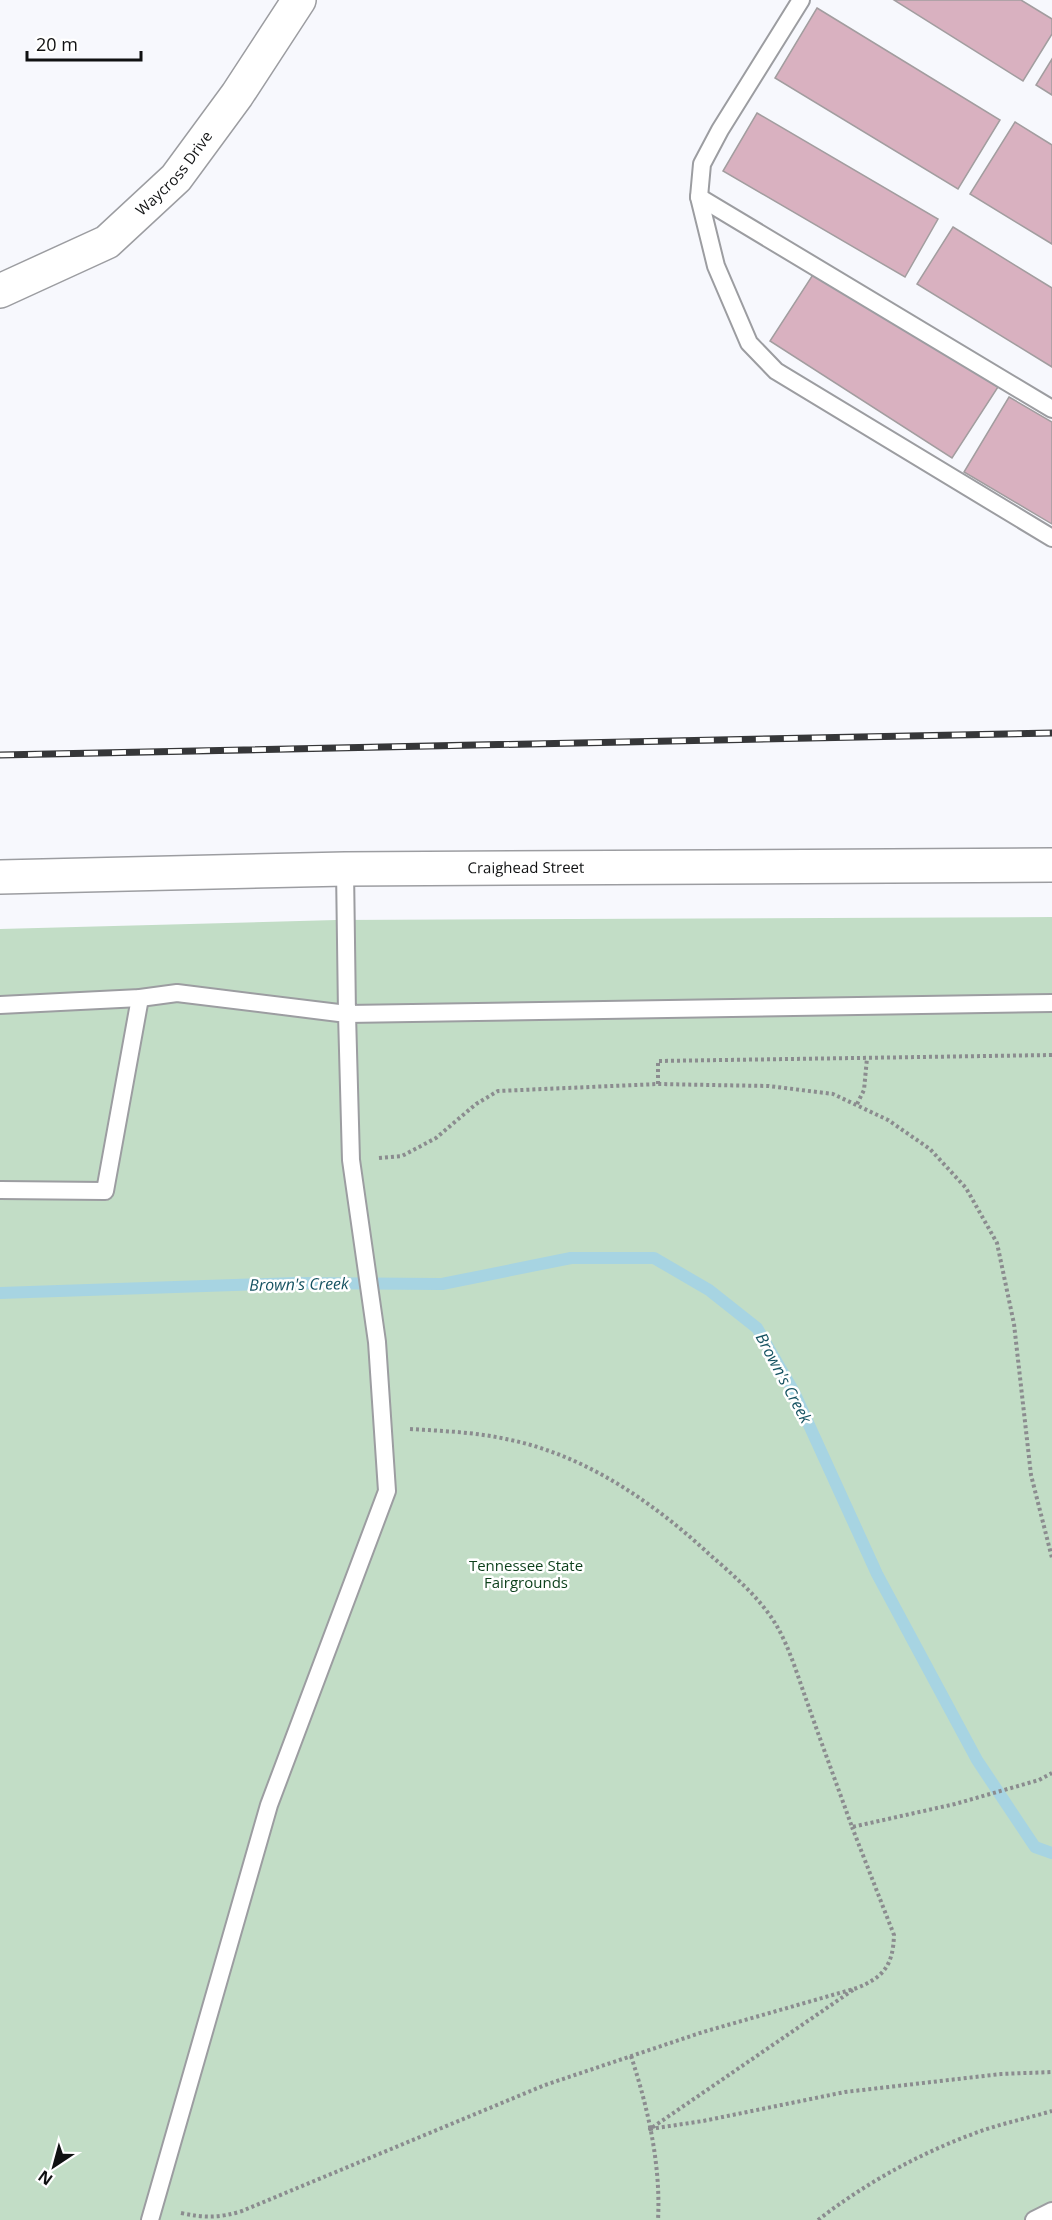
<svg xmlns="http://www.w3.org/2000/svg" width="1052" height="2220" viewBox="0 0 1052 2220" font-family="'Open Sans',sans-serif">
<style>
.green{fill:#c2ddc6}
.lines{fill:none;stroke-linecap:round;stroke-linejoin:round}
.stream{stroke:#a7d4e2;stroke-width:12}
.building{fill:#d9b1c0;stroke:#a29d9f;stroke-width:1.5}
.lane-casing{stroke:#9c9da1;stroke-width:20}
.street-casing{stroke:#9c9da1;stroke-width:36}
.secondary-casing{stroke:#9c9da1;stroke-width:36}
.path{stroke:#8b8c8f;stroke-width:4;stroke-dasharray:3 3;stroke-linecap:butt}
.lane{stroke:#fff;stroke-width:16}
.street{stroke:#fff;stroke-width:33}
.secondary{stroke:#fff;stroke-width:33}
.rail-casing{stroke:#363739;stroke-width:7}
.rail{stroke:#fff;stroke-width:4.5;stroke-dasharray:14;stroke-linecap:butt}
.labels{text-anchor:middle;stroke-width:5;stroke-linejoin:round;paint-order:stroke}
.street-label{font-size:15px;fill:#101112;stroke:#fff}
.park-label{font-size:15px;fill:#0c3f1b;stroke:#fff}
.water-label{font-size:16px;font-style:italic;fill:#155261;stroke:#fff}
</style>
<rect width="100%" height="100%" fill="#f7f8fd"/>
<polygon class="green" points="1052,917 1052,2220 0,2220 0,929 336,920"/>
<g class="lines">
<polyline class="stream" points="0,1293 295,1283 442,1284 571,1258 654,1258 709,1290 757,1328 794,1392 877,1574 977,1760 1035,1847 1052,1853"/>
</g>
<g class="building">
<polygon points="894,0 1021,0 1052,19 1052,34 1023,81"/>
<polygon points="817,8 1000,120 958,189 775,78"/>
<polygon points="1052,59 1052,95 1036,85"/>
<polygon points="757,113 938,219 905,277 723,171"/>
<polygon points="1015,122 1052,145 1052,244 970,194"/>
<polygon points="953,227 1052,288 1052,367 917,284"/>
<polygon points="816,270 998,387 952,458 770,341"/>
<polygon points="1009,397 1052,422 1052,524 964,472"/>
</g>
<g class="lines">
<g class="lane-casing">
<g id="lane">
<polyline points="801,0 720,130 702,164 699,197 716,266 749,343 776,371 1052,538"/>
<polyline points="699,197 1052,409"/>
<polyline points="345,869 347,1014 1052,1003"/>
<polyline points="0,1005 140,998 177,993 347,1014 351,1160 377,1342 387,1491 269,1805 150,2220"/>
<polyline points="0,1190 105,1191 140,998"/>
<polyline points="1034,2220 1052,2211"/>
</g>
</g>
<g class="street-casing">
<g id="street">
<path id="s1" d="M0,291L107,242L176,178L237,95L299,0"/>
</g>
</g>
<g class="secondary-casing">
<g id="secondary">
<path id="s2" d="M0,877L345,869L1052,865"/>
</g>
</g>
<g class="path">
<polyline points="658,1084 658,1061 1052,1055"/>
<polyline points="857,1104 864,1090 867,1058"/>
<polyline points="379,1158 402,1156 436,1138 476,1104 498,1091 658,1084 710,1085 769,1086 833,1094 888,1120 930,1149 966,1188 997,1243 1014,1324 1031,1475 1052,1558"/>
<path d="M410,1429C442,1431 474,1432 506,1439C583,1454 652,1501 709,1554C732,1574 759,1597 775,1623C789,1646 797,1674 806,1699C821,1742 837,1785 852,1827L955,1804L1039,1780L1052,1773"/>
<polyline points="853,1990 650,2129 703,2121 845,2092 1001,2074 1052,2072"/>
<path d="M631,2056C648,2108 661,2165 658,2220"/>
<path d="M181,2213C204,2218 220,2218 242,2211L545,2085L703,2032L857,1988C884,1977 893,1965 894,1935L852,1827"/>
<path d="M818,2220C867,2182 922,2152 981,2131C1004,2123 1028,2118 1052,2111"/>
</g>
<use href="#lane" class="lane"/>
<use href="#street" class="street"/>
<use href="#secondary" class="secondary"/>
<g class="rail-casing">
<polyline id="rail" points="0,755 1052,733"/>
</g>
<use href="#rail" class="rail"/>
</g>
<g class="labels">
<g class="street-label">
<text dy="5" stroke="none"><textPath href="#s1" startOffset="214">Waycross Drive</textPath></text>
<text dy="5" stroke="none"><textPath href="#s2" startOffset="526">Craighead Street</textPath></text>
</g>
<g class="park-label">
<text x="526" y="1571">Tennessee State<tspan x="526" dy="17">Fairgrounds</tspan></text>
</g>
<g class="water-label">
<text transform="translate(299 1284) rotate(-1)" y="6">Brown's Creek</text>
<text transform="translate(784 1378) rotate(62)" y="6">Brown's Creek</text>
</g>
</g>
<g transform="translate(54 2166) rotate(216)" stroke="#ffffff" stroke-width="4.5" paint-order="stroke">
<path d="M0-4.5L10 22L0 15L-10 22Z" fill="#101112"/>
<text y="-9" font-size="16" font-weight="bold" text-anchor="middle" fill="#101112">N</text>
</g>
<path d="M27 51v9h114v-9" fill="none" stroke="#101112" stroke-width="3"/>
<text x="36" y="51" font-size="18" fill="#101112" stroke="#ffffff" stroke-width="4.5" paint-order="stroke">20 m</text>
</svg>
